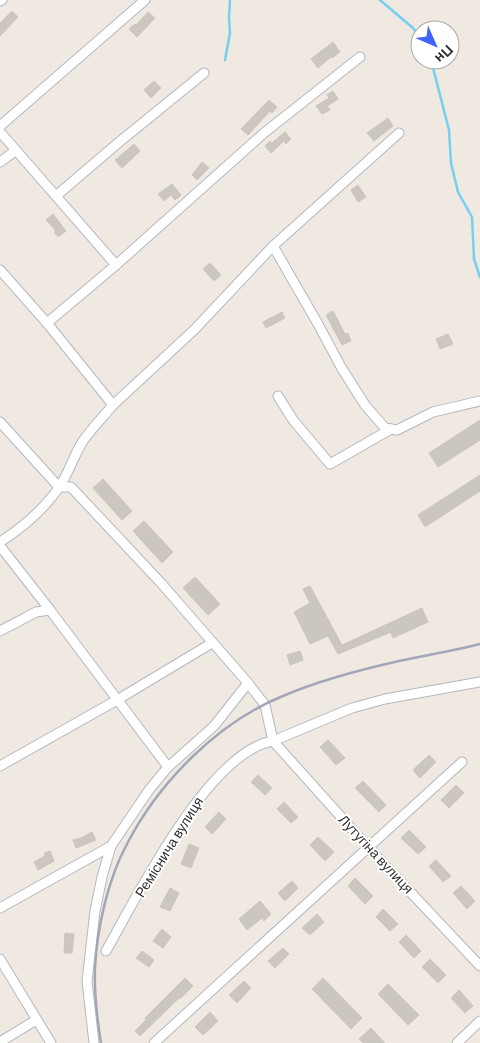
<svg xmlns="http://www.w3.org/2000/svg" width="480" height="1043" viewBox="0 0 480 1043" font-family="Barlow,sans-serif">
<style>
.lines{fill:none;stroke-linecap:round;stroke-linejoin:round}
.stream{stroke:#75cff0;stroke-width:2.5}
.building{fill:#cbc7bf;stroke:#cbc5ba}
.minor-casing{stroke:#b4b7c1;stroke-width:11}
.minor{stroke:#fff;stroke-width:9}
.rail{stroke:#a3a6b8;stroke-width:2.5}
.labels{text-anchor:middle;stroke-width:4;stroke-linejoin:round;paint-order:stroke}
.street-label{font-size:14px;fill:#2e2e2e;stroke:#fff}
</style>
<rect width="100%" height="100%" fill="#efe9e1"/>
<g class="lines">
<g class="stream">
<polyline points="380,0 413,28 420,37"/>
<polyline points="225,60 230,33 229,18 230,0"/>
<polyline points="431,60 449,130 451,163 458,192 472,217 474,259 480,277"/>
</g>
</g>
<g class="building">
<polygon points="12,11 18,17 0,36 0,23"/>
<polygon points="148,12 155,18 137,37 129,29 135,24 136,25"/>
<polygon points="333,42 340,52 332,58 331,57 318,68 311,59"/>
<polygon points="154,81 161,88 151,98 144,90"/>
<polygon points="333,91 338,99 327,106 330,110 322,114 316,106 329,98 327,95"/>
<polygon points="269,100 277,107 272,113 270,111 248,135 241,129"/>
<polygon points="388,118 393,126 374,141 367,133"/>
<polygon points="285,132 291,139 286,144 284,141 271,153 265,146 270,141 272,143"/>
<polygon points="134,144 140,151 122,168 115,160"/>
<polygon points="202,162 209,168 197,180 192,175"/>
<polygon points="172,184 181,195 175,200 171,195 164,201 158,194"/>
<polygon points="358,185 366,197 358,202 351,190"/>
<polygon points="53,214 66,231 58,237 54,232 56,231 46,220"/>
<polygon points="210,263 221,275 214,281 203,269"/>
<polygon points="333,311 345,334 348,333 351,341 342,345 326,315"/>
<polygon points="282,312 285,318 266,328 263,322"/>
<polygon points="448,334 453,344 440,349 436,339"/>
<polygon points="480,420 480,440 438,467 429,453"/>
<polygon points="480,475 480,491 425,527 418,515"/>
<polygon points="103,479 132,511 122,520 93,488"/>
<polygon points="144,521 173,552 162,563 133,531"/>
<polygon points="195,577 220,604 208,615 183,588"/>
<polygon points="310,586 342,645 422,608 428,622 393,638 391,632 338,654 328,636 310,644 294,612 310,603 303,589"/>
<polygon points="300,651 303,660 290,665 287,655"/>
<polygon points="328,740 345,758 336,765 320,747"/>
<polygon points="429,755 436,762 420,778 413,770"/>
<polygon points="258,775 272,788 265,795 251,782"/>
<polygon points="363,781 386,805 379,812 355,788"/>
<polygon points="456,785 464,793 449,808 441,800"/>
<polygon points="284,802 298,817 291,823 277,809"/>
<polygon points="219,812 226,819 212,834 205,827"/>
<polygon points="409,830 426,847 418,854 401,838"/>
<polygon points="92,832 96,840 76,848 73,840 81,838"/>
<polygon points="318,837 334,852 325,861 310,845"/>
<polygon points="189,844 199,848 191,868 181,864"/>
<polygon points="50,851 54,861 38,870 34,862 45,856 44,853"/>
<polygon points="436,860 451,876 443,882 429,866"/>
<polygon points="355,878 373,896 365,904 348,886"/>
<polygon points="292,881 298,888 285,901 278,893"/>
<polygon points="461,886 475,901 467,909 453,893"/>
<polygon points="170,888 179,893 170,911 160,907"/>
<polygon points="260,901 271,914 264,921 262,918 247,930 239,919"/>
<polygon points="383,909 398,924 390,931 376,917"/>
<polygon points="317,914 324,922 310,935 302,928"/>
<polygon points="162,929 171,937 163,948 153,941"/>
<polygon points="65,933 74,934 72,953 64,953"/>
<polygon points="406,935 421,951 414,958 399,942"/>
<polygon points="283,948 289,954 275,968 268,961"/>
<polygon points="142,951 154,960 149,967 136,958"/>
<polygon points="430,959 446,975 438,983 422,967"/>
<polygon points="185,978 193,986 180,999 179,998 140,1036 135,1031 146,1020 145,1018"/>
<polygon points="323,978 362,1018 351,1029 312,989"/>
<polygon points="244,981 251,988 237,1003 229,995"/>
<polygon points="388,984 419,1015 408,1025 378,994"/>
<polygon points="459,990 473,1006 465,1013 451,998"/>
<polygon points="210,1012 218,1021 203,1035 195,1027"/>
<polygon points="371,1028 385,1043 363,1043 359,1039"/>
</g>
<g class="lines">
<g class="minor-casing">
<g id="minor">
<polyline points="0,1 2,0"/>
<polyline points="0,126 145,0"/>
<polyline points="0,132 116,265"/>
<polyline points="0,162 15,151"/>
<polyline points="56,196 118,143 204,73"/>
<polyline points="273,246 318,324 341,367 365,405 385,428 397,430 433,412 480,401"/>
<path d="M0,270L47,323L113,405C103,417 92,428 83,441C74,455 69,472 60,486C45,508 22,528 0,542"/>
<polyline points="47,323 116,265 264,133 360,57"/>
<polyline points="278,396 293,420 330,464 391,429"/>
<polyline points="113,405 195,329 273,246 399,133"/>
<polyline points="0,422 59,487 71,487 161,583 248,683 265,705 273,741 368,847 480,966"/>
<polyline points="0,546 50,610"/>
<polyline points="0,631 36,612 50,610 168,767 149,790 111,846 102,877 95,911 87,981 94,1043"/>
<polyline points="0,766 117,700 212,643"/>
<polyline points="168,767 214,726 248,683"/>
<polyline points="0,908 111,846"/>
<path d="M106,951C136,898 209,751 273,741L352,708L385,699L480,682"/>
<polyline points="0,959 51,1043"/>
<polyline points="0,1042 36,1020"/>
<polyline points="154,1043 462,762"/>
<polyline points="457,1043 480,1021"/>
</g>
</g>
<use href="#minor" class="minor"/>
<path class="rail" d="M101,1043C97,1018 94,993 95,968C97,928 108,879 127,844C159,782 218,722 283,696C320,680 359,670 399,661C426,655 453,651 480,644"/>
</g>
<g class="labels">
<g class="street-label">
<text transform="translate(169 847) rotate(-58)" y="5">Реміснича вулиця</text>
<text transform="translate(376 854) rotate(47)" y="5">Лутугіна вулиця</text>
</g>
</g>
<g transform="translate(435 45) rotate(135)"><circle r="24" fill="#ffffff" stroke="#ababab"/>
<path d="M0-4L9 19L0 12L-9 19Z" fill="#4264fb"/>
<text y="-8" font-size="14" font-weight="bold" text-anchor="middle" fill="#2e2e2e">Пн</text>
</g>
</svg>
